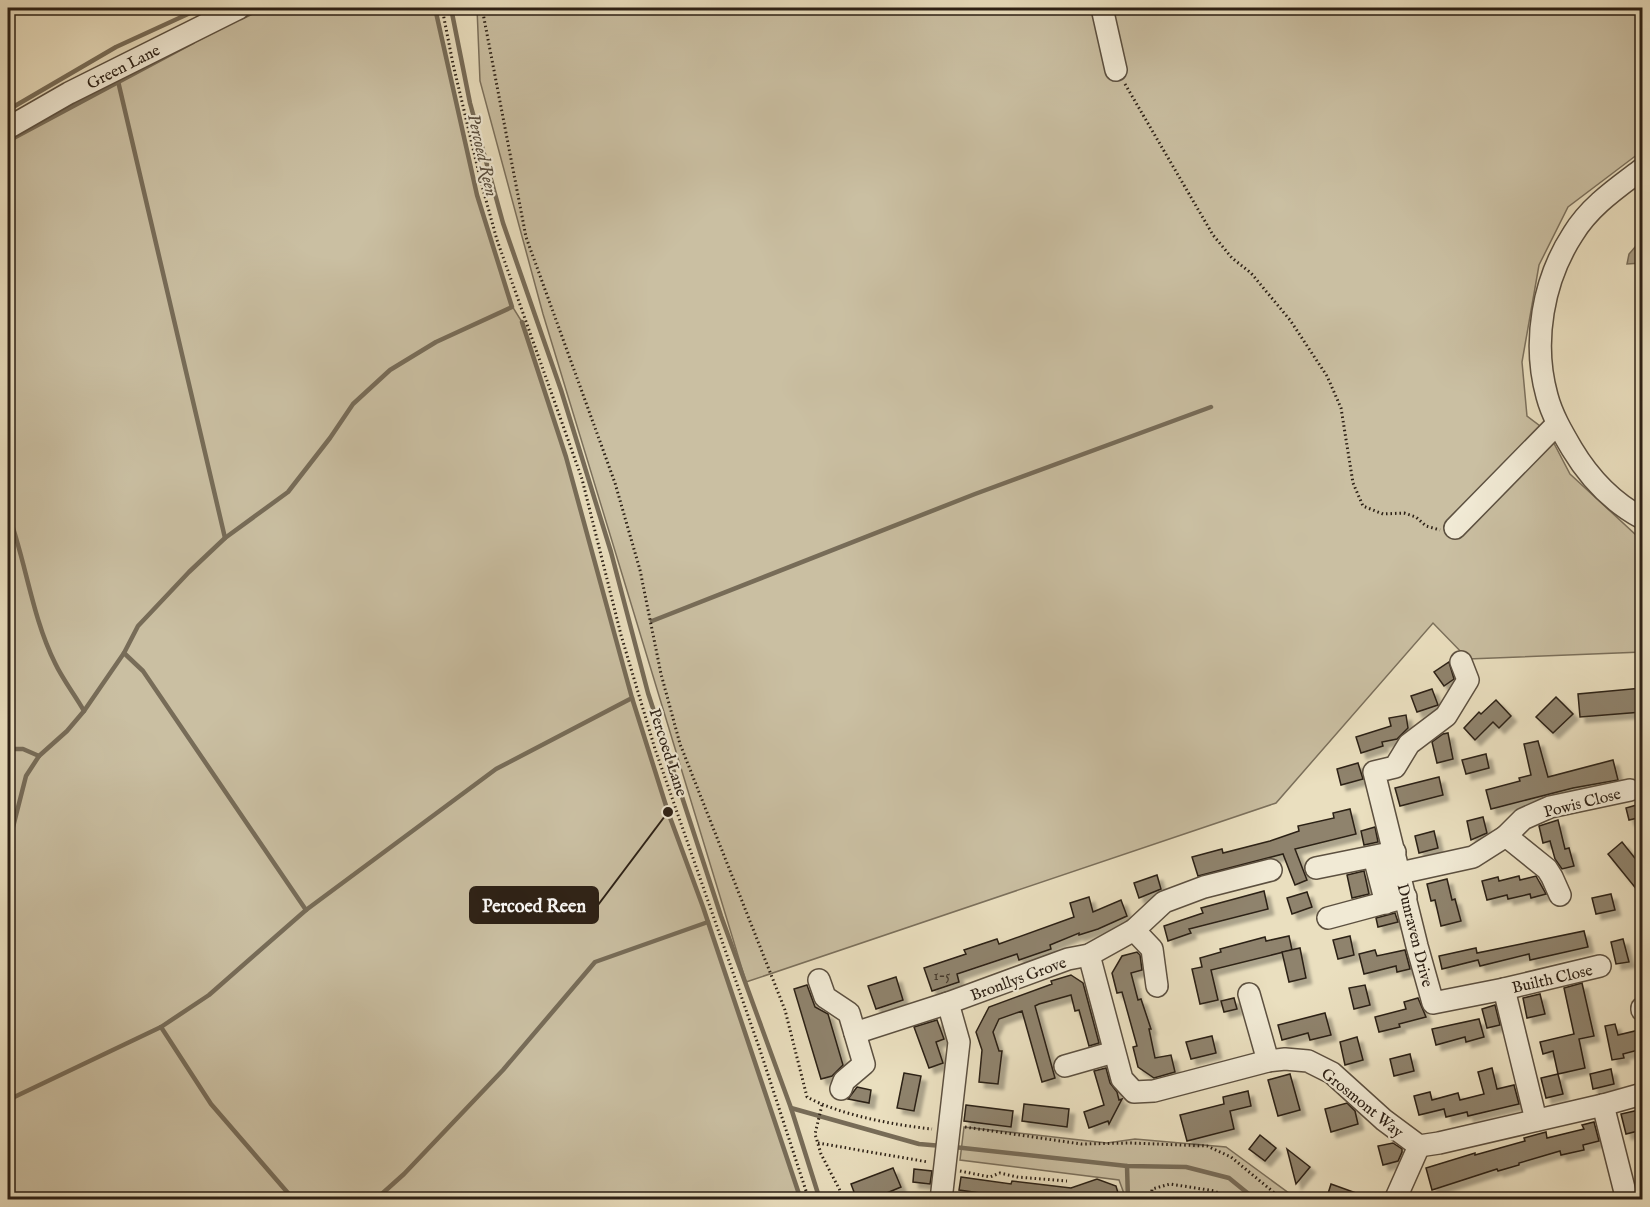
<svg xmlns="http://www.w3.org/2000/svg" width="1650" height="1207" viewBox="0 0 1650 1207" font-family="'IM FELL English',serif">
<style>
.green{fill:#cabfa2;stroke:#7b705c;stroke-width:1.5}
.water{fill:#a99e85;stroke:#776c58;stroke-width:1.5}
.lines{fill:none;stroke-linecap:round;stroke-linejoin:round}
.stream{stroke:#776c58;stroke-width:4.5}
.building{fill:#8f836d;stroke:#2c2015;stroke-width:1.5;filter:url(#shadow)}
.minor-casing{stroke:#5c5040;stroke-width:24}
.path{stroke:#2c2015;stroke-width:3;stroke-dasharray:1.5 3;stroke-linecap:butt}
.minor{stroke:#f1ead5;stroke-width:21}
.labels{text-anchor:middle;stroke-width:4.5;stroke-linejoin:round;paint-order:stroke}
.number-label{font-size:14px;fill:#45392b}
.street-label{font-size:16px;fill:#2c2015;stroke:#f1ead5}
.water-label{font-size:18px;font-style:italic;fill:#584c3c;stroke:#f1ead5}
.leader{fill:none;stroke:#2c2015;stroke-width:2}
.callout-dot{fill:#2c2015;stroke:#f1ead5;stroke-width:2}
.callout{fill:#2c2015;stroke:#2c2015;stroke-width:2}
.callout-label{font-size:18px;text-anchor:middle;font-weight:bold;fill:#fff}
</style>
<defs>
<filter id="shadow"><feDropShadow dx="5.5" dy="5.5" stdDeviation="1.5" flood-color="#0004"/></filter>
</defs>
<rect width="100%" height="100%" fill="#eadfbf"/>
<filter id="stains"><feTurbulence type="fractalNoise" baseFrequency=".00333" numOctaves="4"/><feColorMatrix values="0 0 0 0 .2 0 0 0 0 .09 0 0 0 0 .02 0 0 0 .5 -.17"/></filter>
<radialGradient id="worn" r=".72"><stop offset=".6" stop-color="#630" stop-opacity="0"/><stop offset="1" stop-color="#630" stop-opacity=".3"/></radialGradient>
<g class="green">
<polygon points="262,8 435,8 477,195 512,306 522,322 566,457 632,698 668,812 703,907 801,1199 8,1200 8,141 118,81"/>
<polygon points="477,8 1642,8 1642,151 1568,207 1539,265 1522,362 1527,416 1548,432 1570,474 1635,534 1642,537 1642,652 1468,659 1433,623 1276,803 746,982 543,314 480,81"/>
<polygon points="964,1127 1107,1143 1135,1139 1226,1147 1297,1199 1126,1199 1119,1180 960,1160"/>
</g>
<polygon class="water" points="1642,239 1642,263 1627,264 1629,254"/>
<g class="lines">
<g class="stream">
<polyline points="451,8 470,103 503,223 561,390 611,552 648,693 721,916 791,1108 820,1200"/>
<polyline points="241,18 262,8"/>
<polyline points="118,81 225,538"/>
<polyline points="8,110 116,47 201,8"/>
<polyline points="8,141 193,42"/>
<polyline points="522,322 566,457 632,698 668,812 703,907 801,1200"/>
<path d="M8,513C26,562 32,617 55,663C63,680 75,695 84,711"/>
<polyline points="652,621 975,494 1211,407"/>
<polyline points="124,653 143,671 306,910"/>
<polyline points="8,749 23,749 39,756"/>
<polyline points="8,831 13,827 26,776 39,756 67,731 84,711 124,653 138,626 189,572 225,538 288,492 330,438 353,404 390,370 436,342 512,307 477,195 435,8"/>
<polyline points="161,1027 211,1104 294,1200"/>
<polyline points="8,1100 161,1027 209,995 306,910 496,769 632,698"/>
<polyline points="791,1108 919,1144 942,1146"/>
<polyline points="954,1147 1127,1166 1186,1167 1229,1178 1256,1200"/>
<polyline points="1127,1166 1128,1200"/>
<polyline points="375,1200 404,1174 503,1070 595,962 708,922"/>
</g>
</g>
<g class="building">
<polygon points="1449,662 1454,679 1444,686 1434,672"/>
<polygon points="1642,688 1642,712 1580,717 1578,694"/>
<polygon points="1432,689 1438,705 1417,712 1411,696"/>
<polygon points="1556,697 1573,714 1553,733 1536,717"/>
<polygon points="1496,700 1511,716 1499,728 1493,722 1475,740 1464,728 1479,712 1481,714"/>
<polygon points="1406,715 1408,728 1397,739 1382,742 1383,746 1361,753 1356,737 1391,726 1389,718"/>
<polygon points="1448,733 1453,759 1437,763 1432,742 1443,734"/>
<polygon points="1538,741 1548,777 1613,760 1618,780 1573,788 1491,809 1486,790 1520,781 1519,778 1531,775 1524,744"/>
<polygon points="1486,754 1489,768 1466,774 1462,760"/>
<polygon points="1358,763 1363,779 1341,785 1337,769"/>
<polygon points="1439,777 1443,795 1400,806 1395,788"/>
<polygon points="1640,804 1642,817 1629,820 1626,808"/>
<polygon points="1350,809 1356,834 1295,849 1307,880 1295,885 1283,854 1198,876 1192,857 1222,849 1223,853 1270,841 1299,831 1298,826 1334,818 1333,813"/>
<polygon points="1483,817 1487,833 1471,840 1467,821"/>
<polygon points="1558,820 1565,849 1569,848 1574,866 1562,869 1555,859 1550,841 1543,843 1539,826"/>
<polygon points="1375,827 1378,842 1364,845 1361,831"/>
<polygon points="1434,831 1438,848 1419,853 1415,836"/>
<polygon points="1622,842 1642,867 1642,896 1608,854"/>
<polygon points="1364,871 1369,894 1352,898 1347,875"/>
<polygon points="1157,875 1161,889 1139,898 1134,883"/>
<polygon points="1519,876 1520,880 1536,876 1546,894 1531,898 1530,894 1508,899 1507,895 1487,900 1482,881 1498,877 1499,881"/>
<polygon points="1447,879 1452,900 1455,899 1461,921 1441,926 1435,900 1431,901 1427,884"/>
<polygon points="1264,891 1268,909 1189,929 1191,933 1168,941 1164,926 1203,913 1201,908"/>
<polygon points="1307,892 1312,907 1292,914 1287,898"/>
<polygon points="1611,894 1615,910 1596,914 1592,898"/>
<polygon points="1089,897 1093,912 1121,900 1127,916 1098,929 1079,935 1079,933 1050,945 1051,949 1019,960 1017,954 957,974 959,982 932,991 924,968 966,954 964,950 997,939 999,944 1074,917 1070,903"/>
<polygon points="1395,913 1398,922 1378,927 1376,918"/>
<polygon points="1584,931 1588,947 1530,960 1529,954 1480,966 1478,960 1442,969 1439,956 1476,948 1477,953"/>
<polygon points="1289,936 1292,950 1211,970 1218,1000 1200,1004 1192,969 1202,967 1200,958 1221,952 1220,949 1265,937 1266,941"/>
<polygon points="1350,936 1354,955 1338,959 1333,940"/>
<polygon points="1623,939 1629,962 1616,964 1611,942"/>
<polygon points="1300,948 1306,978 1289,982 1282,952"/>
<polygon points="1375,950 1377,956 1405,950 1410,969 1397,972 1396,966 1364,974 1359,954"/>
<polygon points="1137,952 1140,955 1142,970 1131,973 1138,1000 1141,999 1151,1029 1149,1029 1155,1058 1171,1055 1175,1072 1154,1078 1138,1067 1133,1047 1137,1046 1122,992 1117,993 1112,973 1122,956"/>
<polygon points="1071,975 1083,983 1099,1043 1089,1046 1079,1010 1075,1011 1071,995 1039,1004 1035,1006 1055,1078 1042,1082 1022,1011 999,1019 993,1032 999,1051 1002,1051 998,1084 979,1082 982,1050 976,1032 989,1007 1052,984 1051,981"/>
<polygon points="896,977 903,1000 876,1009 868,986"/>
<polygon points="1582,983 1594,1036 1579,1039 1585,1068 1558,1074 1553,1051 1543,1054 1540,1042 1574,1034 1564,988"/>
<polygon points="807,985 815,1007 828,1014 843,1065 832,1076 821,1079 794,989"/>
<polygon points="1365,985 1370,1005 1354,1009 1349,988"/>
<polygon points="1540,994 1545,1014 1527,1018 1523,998"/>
<polygon points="1234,998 1237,1009 1224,1012 1221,1001"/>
<polygon points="1418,998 1426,1017 1399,1024 1400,1027 1379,1032 1375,1017 1406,1009 1404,1002"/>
<polygon points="1495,1005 1500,1025 1487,1028 1482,1009"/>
<polygon points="1325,1013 1331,1035 1310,1040 1308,1033 1282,1040 1278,1025"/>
<polygon points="1479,1019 1484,1037 1466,1042 1465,1037 1436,1045 1432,1029"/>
<polygon points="937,1020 944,1039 936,1042 943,1063 929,1068 914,1027"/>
<polygon points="1615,1024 1618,1035 1639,1030 1642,1049 1623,1054 1624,1058 1612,1060 1605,1026"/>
<polygon points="1212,1036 1216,1053 1191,1059 1186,1042"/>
<polygon points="1357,1037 1363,1060 1345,1065 1340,1042"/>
<polygon points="1410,1054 1414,1071 1394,1076 1390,1059"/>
<polygon points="1106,1068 1110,1083 1117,1092 1119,1100 1122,1099 1109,1124 1108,1121 1089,1128 1084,1112 1104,1105 1094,1071"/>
<polygon points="1492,1068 1497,1089 1514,1085 1519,1104 1468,1116 1467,1112 1446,1117 1444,1109 1419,1115 1414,1096 1430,1092 1432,1100 1458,1093 1460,1100 1484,1094 1478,1072"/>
<polygon points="1611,1069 1614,1084 1593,1089 1590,1074"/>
<polygon points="904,1073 921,1076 914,1111 897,1108"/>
<polygon points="1290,1074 1300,1110 1278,1116 1268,1080"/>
<polygon points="1558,1074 1563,1094 1546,1098 1541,1078"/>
<polygon points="857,1087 871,1090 869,1103 848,1099"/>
<polygon points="1248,1091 1251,1106 1230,1111 1234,1129 1187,1141 1180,1115 1224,1104 1223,1097"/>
<polygon points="1347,1103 1355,1111 1358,1124 1331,1132 1325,1109"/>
<polygon points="1024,1104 1069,1109 1067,1127 1022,1121"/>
<polygon points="966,1105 1013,1111 1011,1127 964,1121"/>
<polygon points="1639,1110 1642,1130 1626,1134 1621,1114"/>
<polygon points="1594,1122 1599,1141 1583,1145 1584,1150 1561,1155 1560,1151 1519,1163 1519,1165 1498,1171 1497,1169 1432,1190 1426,1168 1475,1153 1475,1155 1525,1141 1524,1138 1546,1132 1547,1138 1584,1129 1582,1125"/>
<polygon points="1260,1135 1276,1148 1265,1161 1249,1149"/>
<polygon points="1393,1143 1402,1149 1402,1152 1398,1161 1383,1165 1378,1146"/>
<polygon points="1287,1149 1310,1167 1296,1184"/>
<polygon points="893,1168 901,1187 870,1200 857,1200 851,1184"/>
<polygon points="914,1169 932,1171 930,1184 913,1182"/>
<polygon points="961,1177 1011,1184 1012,1181 1071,1188 1097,1179 1116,1186 1120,1200 1009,1200 1010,1197 959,1190"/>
<polygon points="1331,1184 1370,1198 1370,1200 1326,1200"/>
</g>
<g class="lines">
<g class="minor-casing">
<g id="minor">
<polyline points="1102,8 1116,70"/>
<polyline points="8,128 69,93 239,8"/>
<path d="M1642,169C1617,188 1590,206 1573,234C1543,280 1532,342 1547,396C1552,415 1562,432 1572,449C1590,479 1612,502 1642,518"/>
<polyline points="1455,528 1557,424"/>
<polyline points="1461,662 1468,680 1446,716 1409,744 1395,767 1374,772 1417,946 1433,1003 1504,989 1536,1120"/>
<polyline points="1506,836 1523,819 1550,807 1630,790"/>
<polyline points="1374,857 1386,903"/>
<polyline points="1316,868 1395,852"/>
<polyline points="1400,873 1473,857 1506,836 1547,869 1552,877 1560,895"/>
<polyline points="1328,918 1406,897"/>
<polyline points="1134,930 1152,949 1157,986"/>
<polyline points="1089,955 1122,1079 1134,1092 1154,1091 1268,1061 1285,1059 1308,1061 1332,1073 1384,1120 1419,1146 1439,1143 1603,1105 1642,1094"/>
<polyline points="819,980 825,997 849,1013 864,1064 844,1081 841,1089"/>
<polyline points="1504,989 1600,966"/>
<polyline points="1249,994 1268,1061"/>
<polyline points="1642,1008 1642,1010"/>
<polyline points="855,1033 948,1003 1068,959 1089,955 1134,930 1164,902 1204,887 1271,870"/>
<polyline points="1065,1066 1114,1052"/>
<polyline points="1603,1105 1627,1200"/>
<polyline points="941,1200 959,1042 948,1003"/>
<polyline points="1395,1200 1419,1146"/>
</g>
</g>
<g class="path">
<polyline points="442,8 453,64 481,182 497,240 582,479 621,635 655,749 760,1050 809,1200"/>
<path d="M482,8L526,237L615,483L640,570L661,674L680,744L785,1010L807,1097C840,1115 894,1125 932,1129"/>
<polyline points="1125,84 1213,235 1232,258 1251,273 1290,320 1327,376 1341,408 1353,483 1363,506 1383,514 1404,513 1416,517 1426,526 1440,530"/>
<polyline points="822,1105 815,1134 821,1154 845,1200"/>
<polyline points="965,1127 1081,1144 1131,1143 1207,1146 1231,1157 1283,1200"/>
<polyline points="818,1143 928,1162"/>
<polyline points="960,1171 990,1177 1000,1173 1017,1177 1067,1181"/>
<polyline points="1151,1200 1152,1189 1170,1184 1215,1191 1228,1200"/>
</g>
<use href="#minor" class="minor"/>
</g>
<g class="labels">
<g class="number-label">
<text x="942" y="980">1-5</text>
</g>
<g class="street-label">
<text transform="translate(123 66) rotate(-27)" y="6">Green Lane</text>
<text transform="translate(669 752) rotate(72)" y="6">Percoed Lane</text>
<text transform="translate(1582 802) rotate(-14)" y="6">Powis Close</text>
<text transform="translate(1416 935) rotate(76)" y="6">Dunraven Drive</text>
<text transform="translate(1018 978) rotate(-20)" y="6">Bronllys Grove</text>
<text transform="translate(1552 978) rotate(-13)" y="6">Builth Close</text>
<text transform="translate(1363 1102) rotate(39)" y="6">Grosmont Way</text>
</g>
<g class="water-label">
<text transform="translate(483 155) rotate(77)" y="6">Percoed Reen</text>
</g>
</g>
<path class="leader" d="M668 812L598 905"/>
<circle class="callout-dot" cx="668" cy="812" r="6"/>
<rect class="callout" x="470" y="887" width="128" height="36" rx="6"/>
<g class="callout-label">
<text x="534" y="912">Percoed Reen</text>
</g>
<rect width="1650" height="1207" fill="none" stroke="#eadfbf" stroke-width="30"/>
<rect x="9" y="9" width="1632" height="1189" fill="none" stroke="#2c2015" stroke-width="3"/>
<rect x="15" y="15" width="1620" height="1177" fill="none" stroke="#2c2015" stroke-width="1.5"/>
<rect width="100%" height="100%" filter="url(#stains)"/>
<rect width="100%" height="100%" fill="url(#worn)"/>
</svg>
